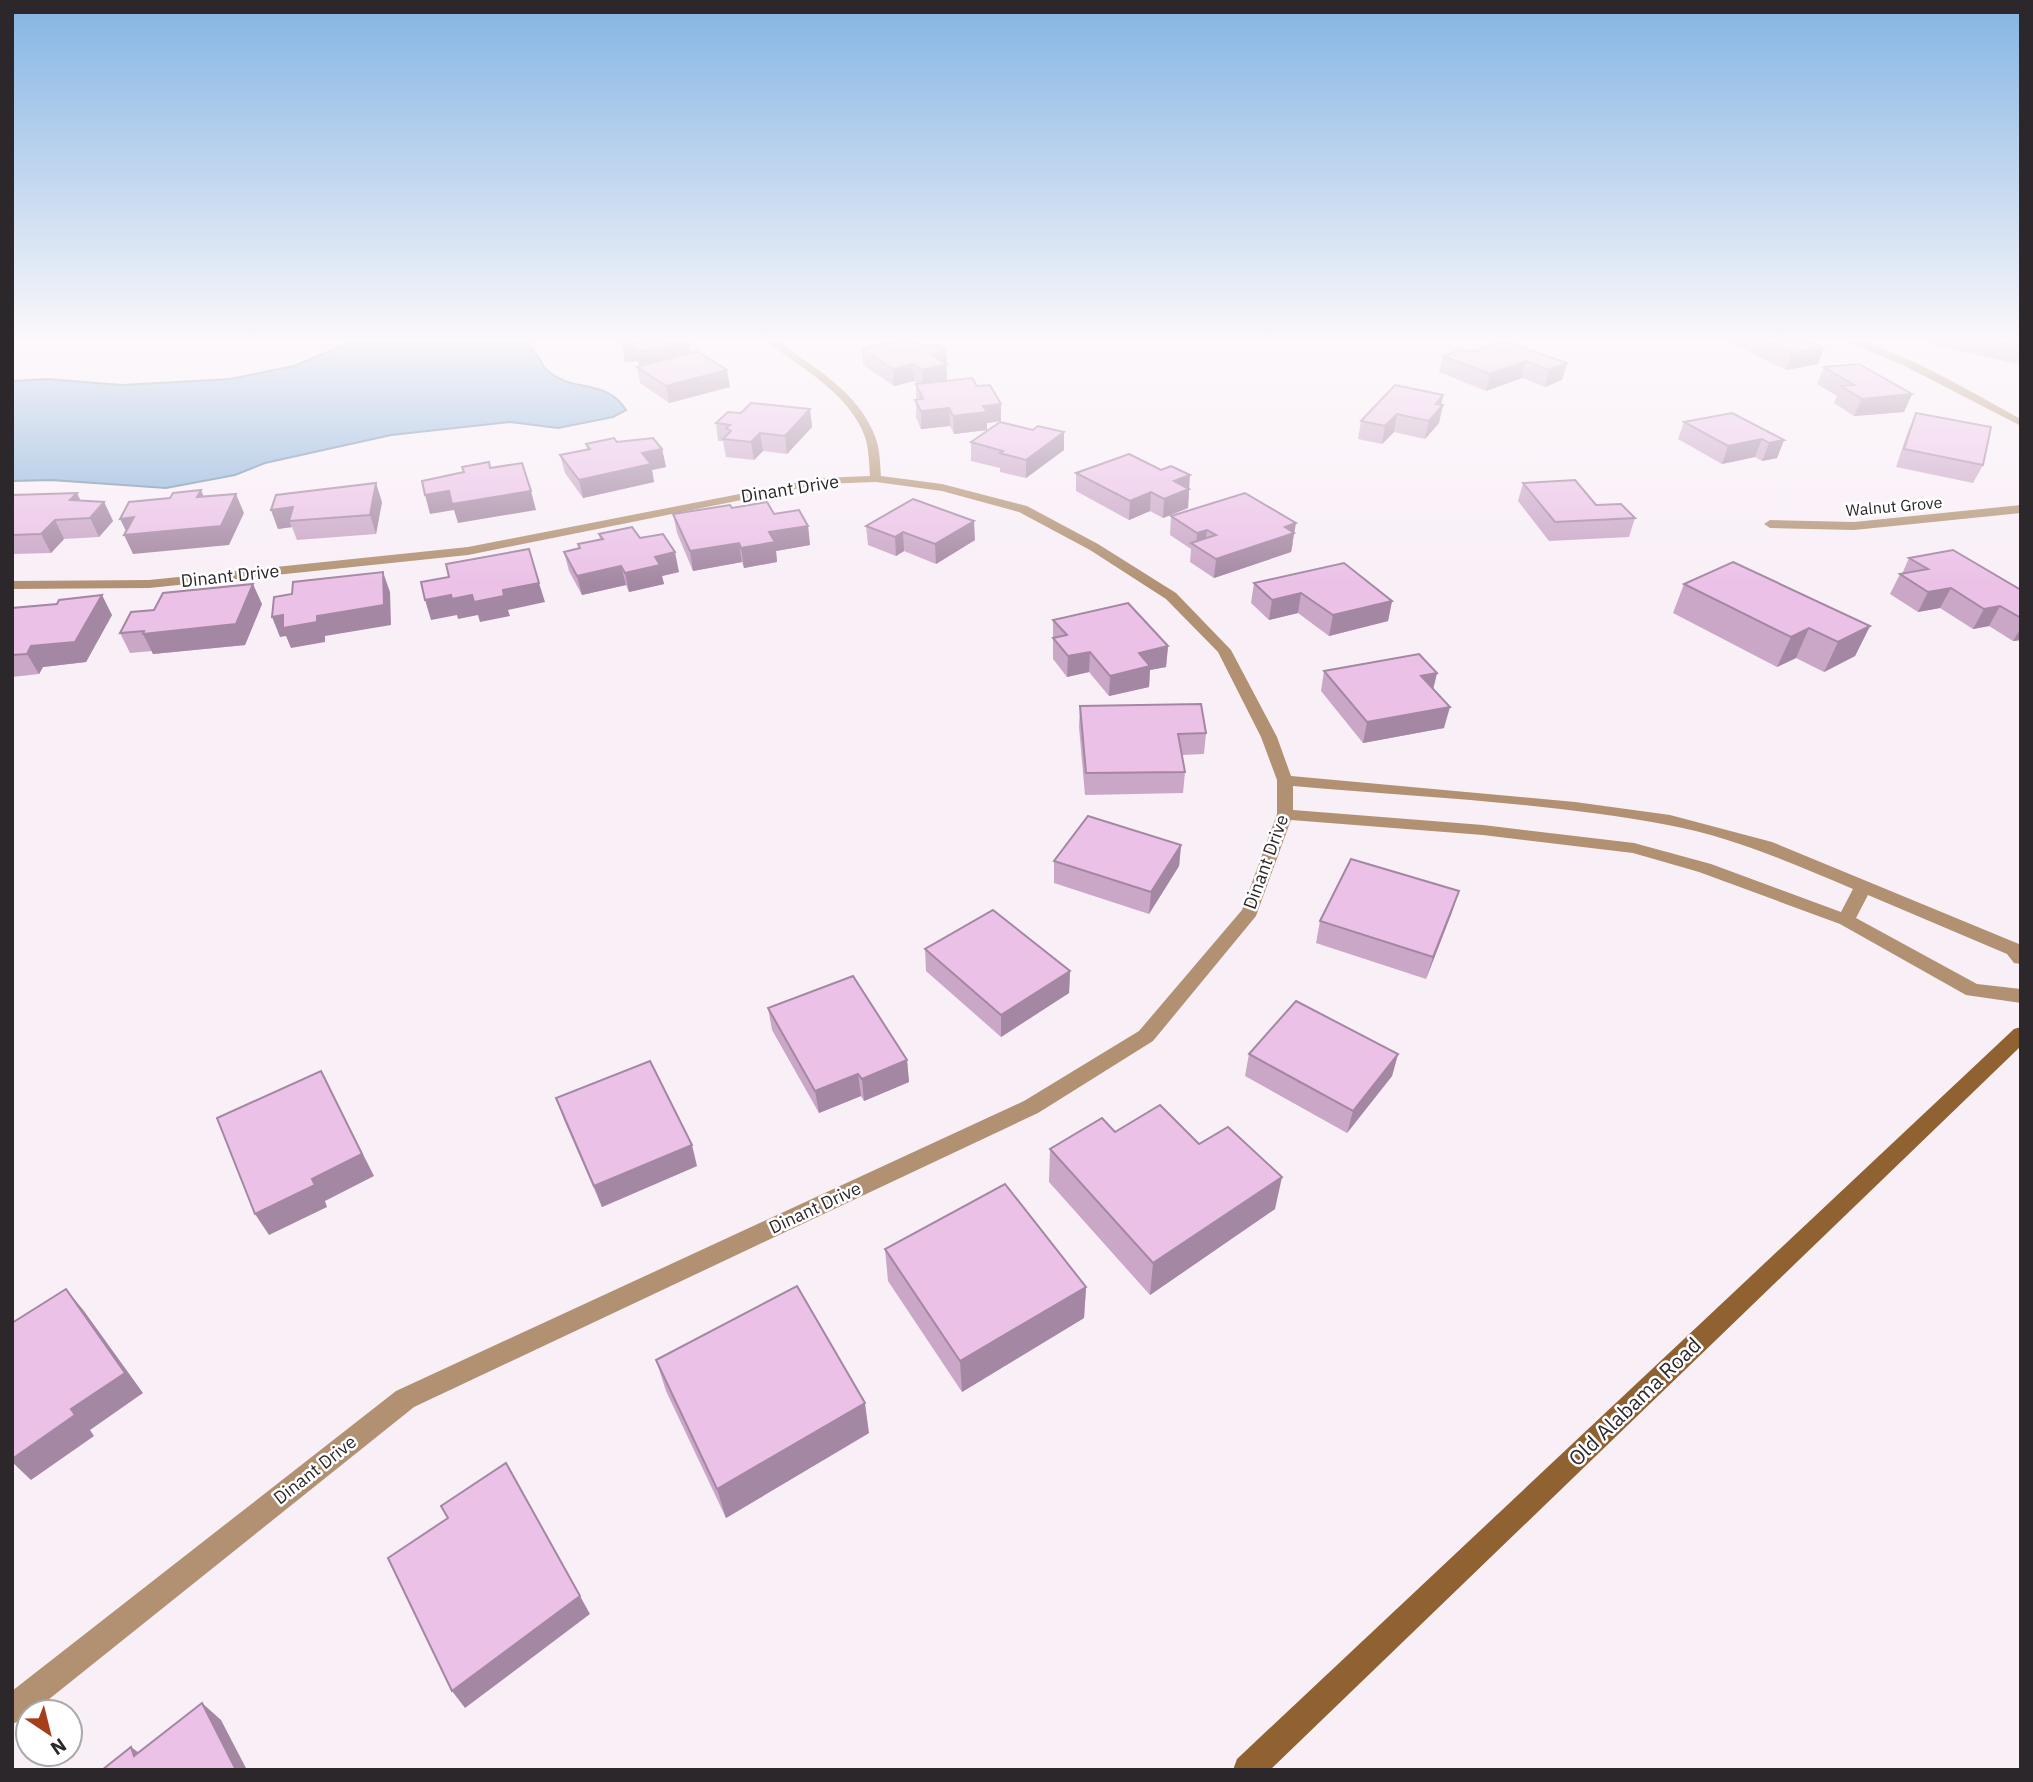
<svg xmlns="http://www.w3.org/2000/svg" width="2033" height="1782" viewBox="0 0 2033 1782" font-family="'IBM Plex Sans',sans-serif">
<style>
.water{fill:#8db4db;stroke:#708aa6;stroke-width:2}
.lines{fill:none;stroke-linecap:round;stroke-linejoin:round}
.street{fill:#b19172;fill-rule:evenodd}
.secondary{fill:#906131;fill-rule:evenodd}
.wall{fill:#caa6c7}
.shaded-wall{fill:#a487a2}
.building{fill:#ebc1e7;stroke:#a487a2;stroke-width:2}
.labels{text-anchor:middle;stroke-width:5;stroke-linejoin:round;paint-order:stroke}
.far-street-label{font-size:16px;fill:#2b272a;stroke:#fff}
.street-label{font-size:18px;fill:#2b272a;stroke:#fff}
.near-street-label{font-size:21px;fill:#2b272a;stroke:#fff}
</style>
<rect width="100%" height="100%" fill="#f9eff7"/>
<path class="water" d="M363,337H527C529,346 531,348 537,355C540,359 542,366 546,369C570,394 606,377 626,410L613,417L558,428L510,422L391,435L265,463L235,475L166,488L51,480L12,481V381L47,379L122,385L230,379L294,366Z"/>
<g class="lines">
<g class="street">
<path d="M1835,337C1877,335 1980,397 2021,419V426L1905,366Z"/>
<path d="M771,341H777C814,367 861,394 876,439C880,451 880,464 881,476L942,484L1027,506L1098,544L1176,593L1231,650L1277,737L1291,776L1575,802L1670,815L1772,842L2019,944L2021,964L2014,963L2007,954L1868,895L1856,918L1977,984L2021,989V1003L1966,995L1840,924L1699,872L1633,853L1483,835L1291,820L1256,916L1153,1041L1038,1113L414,1407L33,1712H28L22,1720L12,1724V1691L396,1391L1024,1101L1139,1031L1242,910L1277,814V780L1261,737L1218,652L1166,599L1090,550L1019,512L942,491L876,482L821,484L468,555L149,588L12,589V581L149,580L468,547L821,478L870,476C869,463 869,449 865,437C850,395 805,370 771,345ZM1293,786C1417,797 1546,802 1668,825C1733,837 1793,864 1853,889L1841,912L1711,864L1634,843L1483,825L1293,810Z"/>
<polygon points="2021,505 2021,513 1854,530 1770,528 1764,524 1770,520 1854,522"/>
</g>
<polygon class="secondary" points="2021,1027 2021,1046 1270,1770 1233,1770 1237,1759 2014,1029"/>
</g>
<g class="wall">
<polygon points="1732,337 1801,337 1818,364 1786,370 1730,343"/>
<polygon points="1934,337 2021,337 2021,365 1931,344"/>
<polygon points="925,347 946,350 947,381 1001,421 987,423 987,430 954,434 950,426 921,429 916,417 916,384 918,384 914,381 894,386 863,365 862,349"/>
<polygon points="1471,352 1567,363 1562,380 1545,387 1522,378 1486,391 1439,372 1443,356"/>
<polygon points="691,353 730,387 669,403 640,383 637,367 639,366 638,361 625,362"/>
<polygon points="1824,367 1912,394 1904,412 1854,416 1834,403 1837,396 1817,384"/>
<polygon points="1443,395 1439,423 1425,439 1394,432 1382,444 1358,439 1361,421"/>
<polygon points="810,409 812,427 787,454 763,451 754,460 726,457 723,441 718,441 716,423 741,413"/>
<polygon points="1916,413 1983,465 1973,483 1896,467 1908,431"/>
<polygon points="1684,422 1784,440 1777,458 1762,461 1755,457 1722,464 1678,439"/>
<polygon points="617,442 662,449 666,467 652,470 654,482 583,498 565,473 560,455 587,449 586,444"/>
<polygon points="971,442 1064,450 1026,478 1000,472 1000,468 971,461"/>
<polygon points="1076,473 1189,489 1188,508 1163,518 1150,511 1129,520 1076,491"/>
<polygon points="1523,483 1596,505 1635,518 1629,537 1549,541 1518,501"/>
<polygon points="12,495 104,502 113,521 99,537 64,539 51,553 12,554"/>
<polygon points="382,502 376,534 297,540 292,527 278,529 271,510"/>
<polygon points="732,508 774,514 808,526 810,545 776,551 777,562 744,568 742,562 693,571 677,533 673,514"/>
<polygon points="1171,516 1293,543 1291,552 1214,578 1190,562 1191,549 1170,535"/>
<polygon points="866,526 975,540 936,564 904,551 896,556 868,545"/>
<polygon points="599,534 640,538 679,572 662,576 664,584 629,592 626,585 582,595 569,571 564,552 579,548 578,544 600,540"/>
<polygon points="1909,558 2021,590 2021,640 2013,641 1989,626 1973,629 1940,608 1918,612 1890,594 1900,574 1902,574"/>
<polygon points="1254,583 1392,601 1388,621 1329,636 1298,613 1269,620 1251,603"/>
<polygon points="1684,584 1870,626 1855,656 1824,672 1796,658 1777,667 1673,613"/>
<polygon points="262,604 245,645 153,654 152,651 130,653 120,633"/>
<polygon points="12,608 112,615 86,662 43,667 39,674 12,677"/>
<polygon points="1053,620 1168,646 1166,667 1150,670 1149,687 1109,696 1089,672 1067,677 1053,659"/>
<polygon points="1324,671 1437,673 1433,689 1444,728 1363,743 1321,691"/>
<polygon points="1080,706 1206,733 1204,754 1182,755 1185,772 1183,793 1085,795 1079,727"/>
<polygon points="1181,845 1179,866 1149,914 1054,883 1054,861"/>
<polygon points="1459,891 1452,912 1426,979 1316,943 1320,921"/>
<polygon points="925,949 1070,971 1069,993 1001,1037 926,971"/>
<polygon points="768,1008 907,1060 909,1082 864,1101 861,1096 819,1113 772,1030"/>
<polygon points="1249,1054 1398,1054 1392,1076 1347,1133 1245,1076"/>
<polygon points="556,1098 697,1166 602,1207 564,1120"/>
<polygon points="1115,1132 1199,1144 1275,1209 1150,1295 1049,1182 1050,1149"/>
<polygon points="885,1249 1086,1287 1084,1318 962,1392 888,1281"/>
<polygon points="656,1360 869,1433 726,1518 666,1391"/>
</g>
<g class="shaded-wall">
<polygon points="689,340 692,357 640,367 638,361 625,362 622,345"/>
<polygon points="1824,348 1818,364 1786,370 1792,353"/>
<polygon points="946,350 947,381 922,387 922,370 931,354"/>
<polygon points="1526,361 1522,378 1486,391 1490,374"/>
<polygon points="1567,363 1562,380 1545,387 1549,370"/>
<polygon points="913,364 914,381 894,386 893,369"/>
<polygon points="727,370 730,387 669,403 666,386"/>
<polygon points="1912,394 1904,412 1854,416 1862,399"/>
<polygon points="1443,395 1440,408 1443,405 1439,423 1425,439 1429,421 1436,404"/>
<polygon points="1001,404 1001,421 987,423 987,430 954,434 953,416 983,406"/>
<polygon points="949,408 950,426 921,429 921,411"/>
<polygon points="810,409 812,427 787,454 785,436"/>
<polygon points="1397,414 1394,432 1382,444 1385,426"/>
<polygon points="1064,432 1064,450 1026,478 1026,460"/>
<polygon points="760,433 763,451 754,460 751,442"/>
<polygon points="1762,439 1755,457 1722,464 1728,446"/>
<polygon points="1784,440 1777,458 1762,461 1769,443"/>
<polygon points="662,449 666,467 652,470 654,482 583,498 579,480 642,453"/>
<polygon points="1190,475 1188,508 1163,518 1164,499 1174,481"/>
<polygon points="376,483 382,502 376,534 370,515"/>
<polygon points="201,490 209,509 197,497"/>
<polygon points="449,491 531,491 536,510 458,523 454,510 430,514 425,495"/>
<polygon points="1151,492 1150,511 1129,520 1130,501"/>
<polygon points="77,493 86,512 70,500"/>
<polygon points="236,494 244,513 229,545 133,554 124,535 128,535 120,519"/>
<polygon points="104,502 113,521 99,537 90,518"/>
<polygon points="293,507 289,521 292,527 278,529 271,510"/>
<polygon points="55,520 64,539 51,553 41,534"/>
<polygon points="974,521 975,540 936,564 935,544"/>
<polygon points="1296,523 1291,552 1214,578 1216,559 1285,527"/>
<polygon points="808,526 810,545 776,551 777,562 744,568 741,548 769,532"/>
<polygon points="1207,530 1205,549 1196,546 1197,533"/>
<polygon points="903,532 904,551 896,556 895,537"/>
<polygon points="739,543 742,562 693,571 690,551"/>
<polygon points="675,552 679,572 662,576 664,584 629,592 625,573 655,557"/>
<polygon points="621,566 626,585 582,595 577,576"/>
<polygon points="383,572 390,592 391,625 325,636 325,642 291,648 286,636 280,637 272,617 283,615 317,616"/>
<polygon points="539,583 545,602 508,610 510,616 480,622 478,615 458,619 457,615 431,620 425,600 451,595 503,590"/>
<polygon points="253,584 262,604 245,645 153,654 143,634"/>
<polygon points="1951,588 1940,608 1918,612 1928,592"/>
<polygon points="1301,593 1298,613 1269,620 1272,600"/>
<polygon points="102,595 112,615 86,662 43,667 39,674 27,654 31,646"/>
<polygon points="1392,601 1388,621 1329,636 1333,615"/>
<polygon points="2000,606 1989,626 1973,629 1984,609"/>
<polygon points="1870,626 1855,656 1824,672 1838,642"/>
<polygon points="1809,628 1796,658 1777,667 1791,637"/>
<polygon points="2021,628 2021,640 2013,641"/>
<polygon points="1168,646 1166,667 1150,670 1149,687 1109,696 1110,676 1139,653"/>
<polygon points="1090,652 1089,672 1067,677 1068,656"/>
<polygon points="1437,673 1432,694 1421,676"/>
<polygon points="1450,707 1444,728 1363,743 1367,722"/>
<polygon points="1181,845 1179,866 1149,914 1151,892"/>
<polygon points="1459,891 1452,912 1426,979 1433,957"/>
<polygon points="1070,971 1069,993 1001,1037 1001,1015"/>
<polygon points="1398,1054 1392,1076 1347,1133 1353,1111"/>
<polygon points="907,1060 909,1082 864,1101 862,1079"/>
<polygon points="321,1071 374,1176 325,1201 327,1207 269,1235 255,1214 312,1179"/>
<polygon points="858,1074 861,1096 819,1113 815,1091"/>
<polygon points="692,1145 697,1166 602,1207 594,1186"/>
<polygon points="1282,1177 1275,1209 1150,1295 1153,1263"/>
<polygon points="1086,1287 1084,1318 962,1392 960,1361"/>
<polygon points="66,1289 84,1311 143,1393 90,1430 94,1436 31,1480 12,1462 12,1459 71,1409"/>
<polygon points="865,1403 869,1433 726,1518 717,1489"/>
<polygon points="580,1596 590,1614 465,1708 452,1691"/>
<polygon points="202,1703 221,1720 247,1770 236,1770"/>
<polygon points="131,1747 153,1763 134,1756"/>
</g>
<g class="building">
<polygon points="621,337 688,337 689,340 667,342 668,348 637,351 636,344 622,345"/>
<polygon points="1758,337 1801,337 1824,348 1792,353"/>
<polygon points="1977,337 2021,337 2021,347"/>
<polygon points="911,338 925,347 937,344 946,350 931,354 947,364 922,370 913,364 893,369 862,349"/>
<polygon points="1504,341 1567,363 1549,370 1526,361 1490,374 1443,356 1463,349 1471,352"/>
<polygon points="697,351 727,370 666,386 637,367"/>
<polygon points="1859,364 1912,394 1862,399 1841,386 1854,385 1824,367"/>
<polygon points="972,378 977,386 990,385 1001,404 983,406 987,412 953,416 949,408 921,411 915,400 923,399 916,384"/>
<polygon points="1395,385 1443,395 1436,404 1443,405 1429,421 1397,414 1385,426 1361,421"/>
<polygon points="751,403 810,409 785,436 760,433 751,442 723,439 731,431 726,428 730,425 716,423 728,412 741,413"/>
<polygon points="1732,413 1784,440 1769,443 1762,439 1728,446 1684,422"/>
<polygon points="1916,413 1991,427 1983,465 1904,449"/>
<polygon points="1000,422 1033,430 1038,426 1064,432 1026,460 1000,453 1003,451 971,442"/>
<polygon points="614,438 617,442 653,438 662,449 642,453 651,464 579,480 560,455 590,449 586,444"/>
<polygon points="1129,454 1161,470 1171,466 1190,475 1174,481 1189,489 1164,499 1151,492 1130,501 1076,473"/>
<polygon points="489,462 490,468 522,463 531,491 452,504 449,491 425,495 422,481 464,472 462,467"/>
<polygon points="1575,480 1596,505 1621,504 1635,518 1555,522 1523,483"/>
<polygon points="376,483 370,515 289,521 293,507 271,510 276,495"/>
<polygon points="201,490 197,497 236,494 221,526 124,535 134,517 120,519 129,502 170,498 173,493"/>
<polygon points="77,493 70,500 104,502 90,518 55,520 41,534 12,535 12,495"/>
<polygon points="1245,493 1296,523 1285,527 1294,533 1216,559 1191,543 1216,535 1207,530 1197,533 1171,516"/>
<polygon points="913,499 974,521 935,544 903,532 895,537 866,526"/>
<polygon points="767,502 774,514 799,510 808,526 769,532 775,542 741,548 739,543 690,551 673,514 730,505 732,508"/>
<polygon points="632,527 640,538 663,534 675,552 655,557 660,565 625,573 621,566 577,576 564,552 580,548 578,544 603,539 599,534"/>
<polygon points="529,549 539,583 503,590 504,596 474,602 472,595 452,599 451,595 425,600 421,582 449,577 446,564"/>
<polygon points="1953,550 2021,590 2021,618 2000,606 1984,609 1951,588 1928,592 1900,574 1928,569 1909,558"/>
<polygon points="1733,562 1870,626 1838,642 1809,628 1791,637 1684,584"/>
<polygon points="1344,563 1392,601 1333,615 1301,593 1272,600 1254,583"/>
<polygon points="383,572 384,605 317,616 317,622 283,628 283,615 272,617 274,597 292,594 293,582"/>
<polygon points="253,584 236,624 143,634 144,631 120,633 131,612 154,610 163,593"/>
<polygon points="102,595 75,642 31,646 27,654 12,655 12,608 57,604 59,600"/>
<polygon points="1128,603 1168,646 1139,653 1150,666 1110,676 1090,652 1068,656 1053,638 1067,635 1053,620"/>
<polygon points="1419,654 1437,673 1421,676 1450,707 1367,722 1324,671"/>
<polygon points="1201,704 1206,733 1178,734 1185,772 1086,773 1080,706"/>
<polygon points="1088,816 1181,845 1151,892 1054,861"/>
<polygon points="1351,859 1459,891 1433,957 1320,921"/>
<polygon points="993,910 1070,971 1001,1015 925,949"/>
<polygon points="853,976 907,1060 862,1079 858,1074 815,1091 768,1008"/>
<polygon points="1296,1001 1398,1054 1353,1111 1249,1054"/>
<polygon points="650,1061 692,1145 594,1186 556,1098"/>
<polygon points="321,1071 362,1154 312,1179 315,1185 255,1214 217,1118"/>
<polygon points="1160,1105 1199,1144 1228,1127 1282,1177 1153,1263 1050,1149 1102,1118 1115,1132"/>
<polygon points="1005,1184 1086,1287 960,1361 885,1249"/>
<polygon points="797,1286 865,1403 717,1489 656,1360"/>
<polygon points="66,1289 125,1373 71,1409 75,1415 12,1459 12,1323"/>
<polygon points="506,1463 580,1596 452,1691 388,1558 448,1518 441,1506"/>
<polygon points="202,1703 236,1770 102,1770 131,1747 134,1756"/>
</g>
<linearGradient id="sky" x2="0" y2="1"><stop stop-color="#83b4e3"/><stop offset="0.58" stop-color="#fcf8fb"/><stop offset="1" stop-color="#fcf8fb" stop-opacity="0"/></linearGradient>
<rect width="2033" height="586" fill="url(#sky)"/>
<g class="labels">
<g class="far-street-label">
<text transform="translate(1894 506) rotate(-5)" y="6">Walnut Grove</text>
</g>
<g class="street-label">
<text transform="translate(790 489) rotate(-9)" y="6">Dinant Drive</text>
<text transform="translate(230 576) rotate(-6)" y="6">Dinant Drive</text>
<text transform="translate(1266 862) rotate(-70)" y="6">Dinant Drive</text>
<text transform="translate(815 1208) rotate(-25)" y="6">Dinant Drive</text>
<text transform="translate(315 1470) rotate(-38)" y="6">Dinant Drive</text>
</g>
<g class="near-street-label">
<text transform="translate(1635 1402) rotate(-44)" y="7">Old Alabama Road</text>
</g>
</g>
<rect width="2033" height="1782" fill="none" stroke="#2b272a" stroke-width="28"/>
<g transform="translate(49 1733) rotate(145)"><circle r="33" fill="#ffffff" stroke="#aaa9aa" stroke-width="2"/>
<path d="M0-5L12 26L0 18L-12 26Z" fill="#a63f19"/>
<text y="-10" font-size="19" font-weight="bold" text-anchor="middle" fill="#2b272a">N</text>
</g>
</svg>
